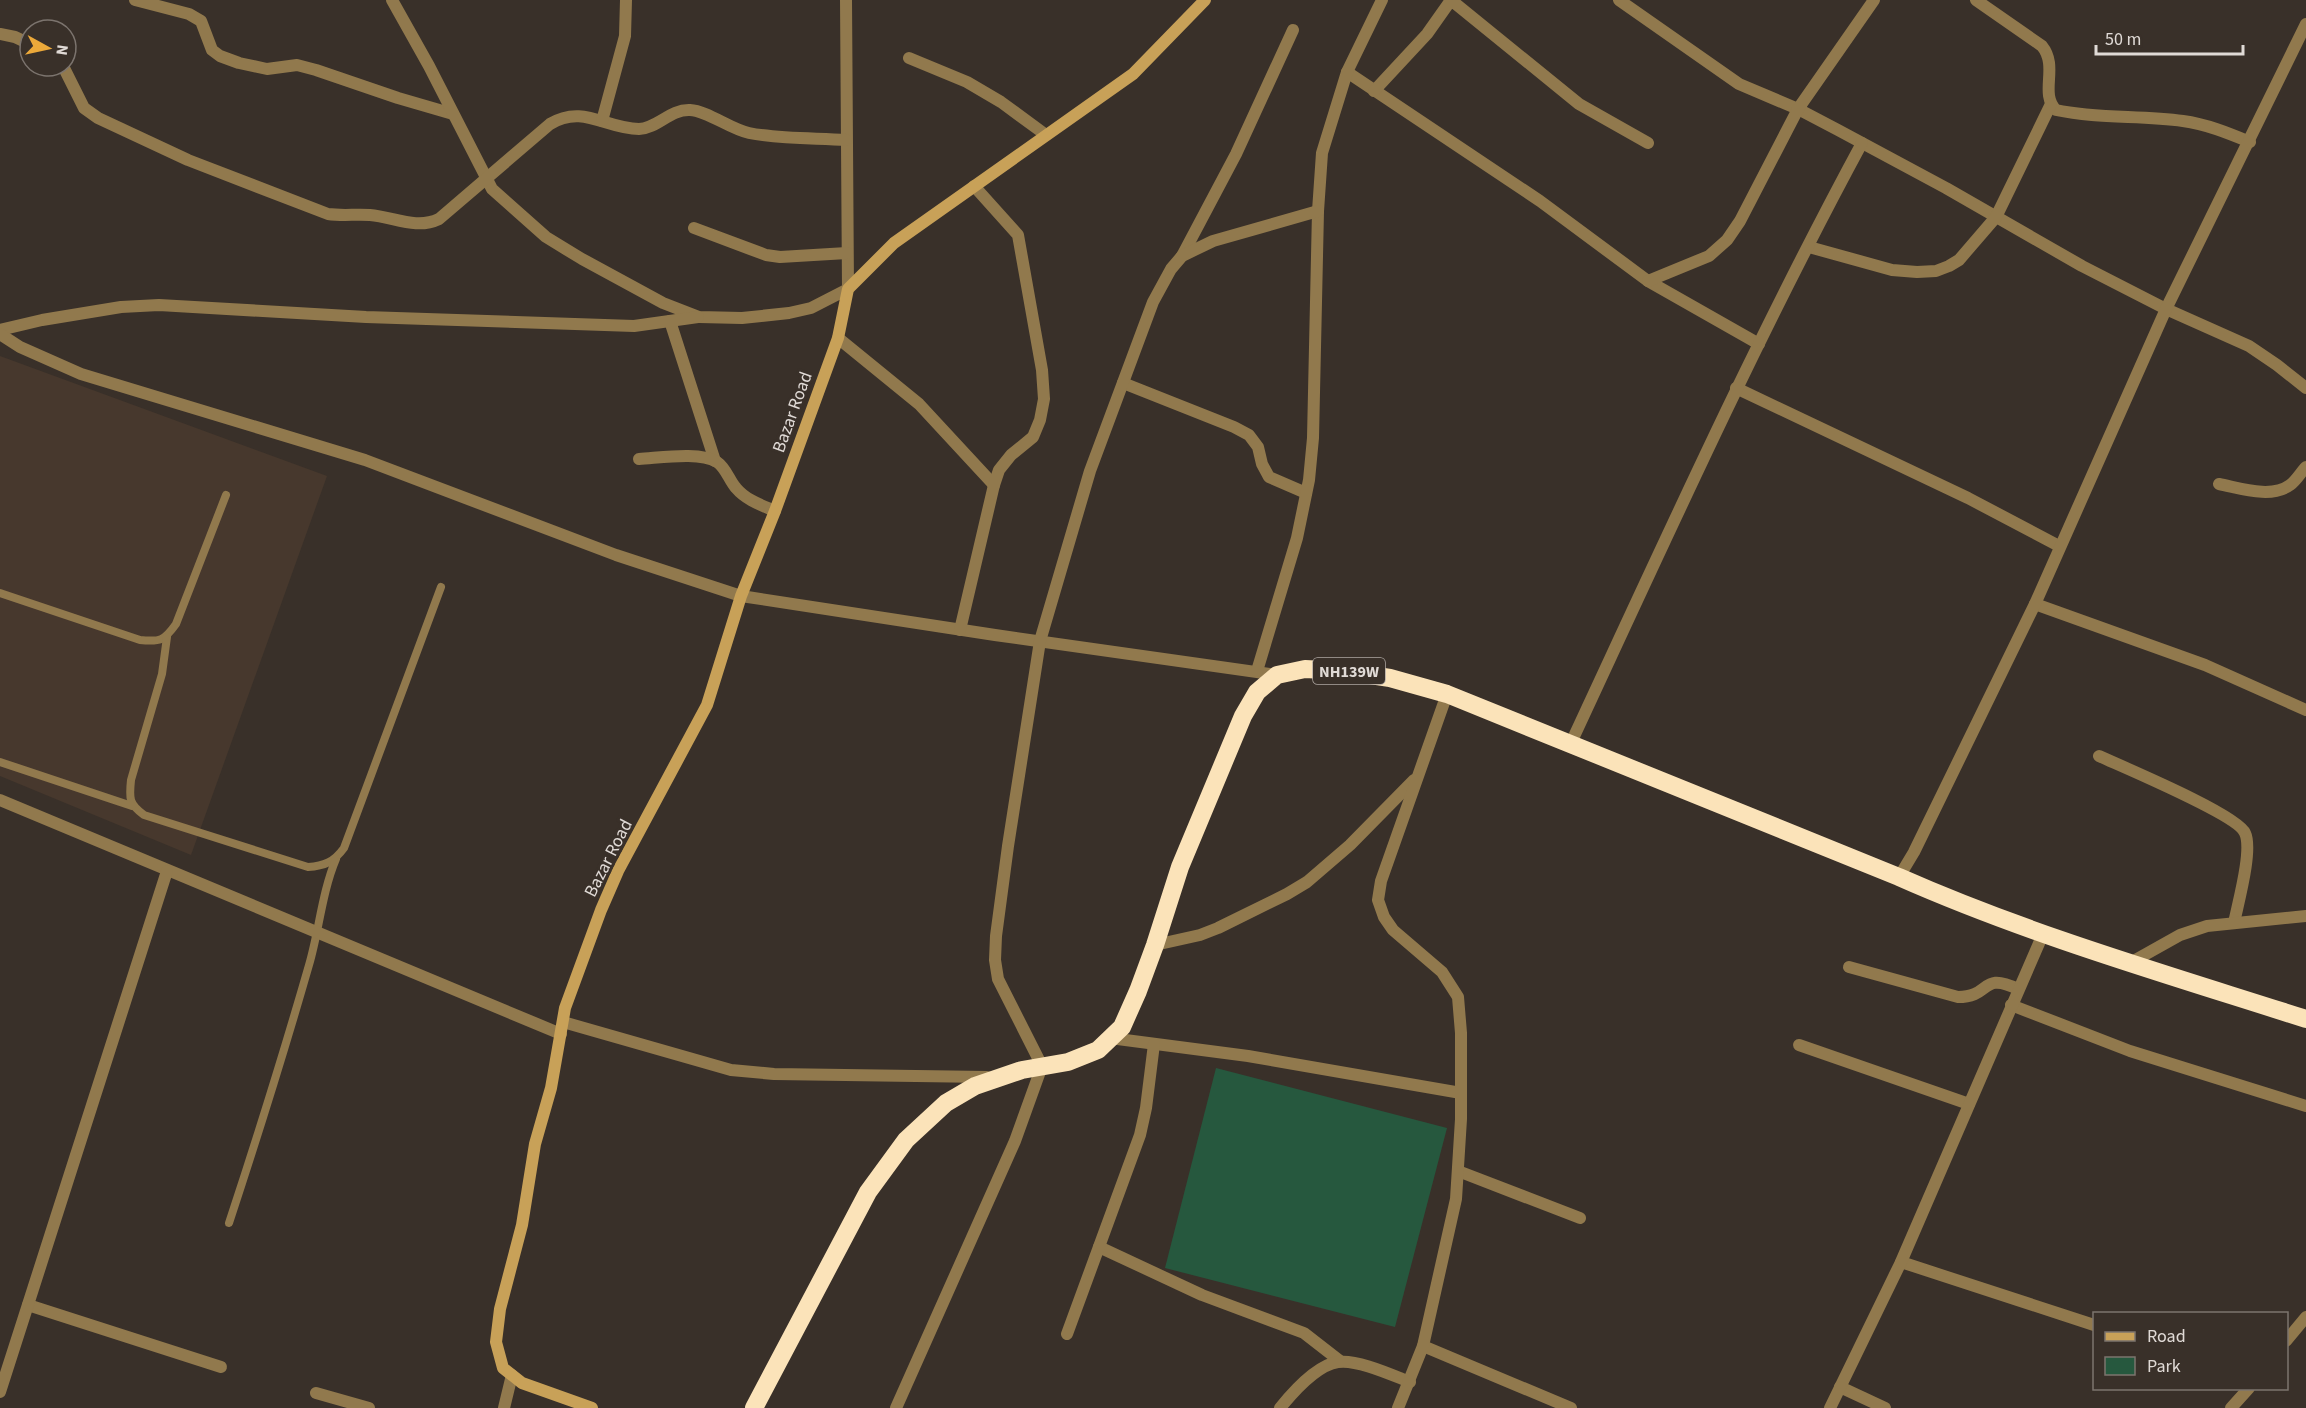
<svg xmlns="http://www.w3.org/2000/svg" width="2306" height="1408" viewBox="0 0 2306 1408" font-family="'Source Sans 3',sans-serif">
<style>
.built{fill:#47382d}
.green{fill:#26583e}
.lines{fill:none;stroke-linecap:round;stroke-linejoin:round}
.lane{stroke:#91794d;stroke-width:8}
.street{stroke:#91794d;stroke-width:12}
.secondary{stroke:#c8a158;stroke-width:12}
.highway{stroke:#fbe3b9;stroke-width:18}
.labels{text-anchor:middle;stroke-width:6;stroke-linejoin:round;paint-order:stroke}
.shield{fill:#393029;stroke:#aea7a2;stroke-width:1.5}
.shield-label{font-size:16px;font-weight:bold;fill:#e0dad6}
.street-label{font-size:18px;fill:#e0dad6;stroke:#393029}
</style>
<rect width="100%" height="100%" fill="#393029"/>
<polygon class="built" points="0,356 327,476 191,855 0,776"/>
<polygon class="green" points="1216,1068 1447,1128 1395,1327 1165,1268"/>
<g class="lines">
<g class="lane">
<path d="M0,593L140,640C160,642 164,641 176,624L226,495"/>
<path d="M167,637L162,674L131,780C129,799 129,804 144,815L308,867C324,866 334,862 344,848L441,587"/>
<polyline points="0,762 132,806"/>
<path d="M229,1223C257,1138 284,1052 309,965C319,931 322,892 336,859"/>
</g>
<g class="street">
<polyline points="135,0 189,14 201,21 212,50 220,56 239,63 267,69 297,65 316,70 398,98 453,114"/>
<polyline points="392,0 429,66 492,189 546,237 582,259 663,303 699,317 742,318 789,313 811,308 848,289 846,0"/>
<polyline points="1619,0 1739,84 1798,109 1838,130 1946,188 2082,266 2166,309 2249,346 2277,365 2306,388"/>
<path d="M1976,0L2042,46C2059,67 2039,93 2056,110C2098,119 2141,115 2183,121C2206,124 2228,133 2250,142"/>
<polyline points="0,34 15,37 30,44"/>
<polyline points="909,58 967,82 1001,102 1046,135"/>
<path d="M63,66L84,108L98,118L188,160L328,214C342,216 356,214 370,215C394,217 416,230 439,219L550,124C583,104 606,129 639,129C658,128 670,109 690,110C708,111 730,129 749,133C778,139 816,138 846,140"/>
<polyline points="1347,72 1540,201 1648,281 1759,344"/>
<polyline points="1374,91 1427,34 1451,0 1579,104 1648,143"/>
<polyline points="602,121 625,36 626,0"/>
<polyline points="694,228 766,255 780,257 847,253"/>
<polyline points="1809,247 1892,270 1917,272 1936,271 1949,266 1959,260 1996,217 2051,104"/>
<polyline points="1182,256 1236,154 1293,30"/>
<polyline points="1648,281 1709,256 1727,240 1740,221 1798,109 1874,0"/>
<polyline points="670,321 715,461"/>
<polyline points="0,330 42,320 121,307 159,305 366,317 634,326 698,317"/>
<polyline points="0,334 20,347 81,374 365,460 616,555 741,596 995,635 1277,675"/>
<polyline points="838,338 919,404 994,485"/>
<polyline points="1123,383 1234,427 1249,435 1258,447 1262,464 1269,477 1306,493"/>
<polyline points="1736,388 1968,498 2059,546"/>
<path d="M639,459C659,458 700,451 717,462C726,468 729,480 736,488C746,500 761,505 775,511"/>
<path d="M2219,484C2240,488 2271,499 2290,485C2296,481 2301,472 2306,467"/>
<polyline points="2035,604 2205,665 2306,710"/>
<polyline points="960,630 994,485 999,470 1011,455 1033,437 1040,420 1044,399 1042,370 1018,235 974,186"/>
<polyline points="1257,671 1297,538 1309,480 1313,438 1318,211 1322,153 1347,72 1382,0"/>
<path d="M1570,745C1664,543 1756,339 1862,143"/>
<path d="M2099,756C2123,767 2238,815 2245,833C2253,850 2238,903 2234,923"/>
<polyline points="0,800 561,1034"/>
<polyline points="1899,877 1914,852 2035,604 2166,309 2306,24"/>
<polyline points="1155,945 1200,935 1218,928 1287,894 1307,882 1350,845 1414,780"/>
<polyline points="2130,963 2180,935 2207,926 2306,916"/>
<path d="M1849,967L1958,997C1992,997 1980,971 2018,989"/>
<polyline points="2011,1005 2130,1051 2306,1106"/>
<polyline points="563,1022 731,1070 774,1074 987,1077"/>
<polyline points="1110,1038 1248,1056 1461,1093"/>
<polyline points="1799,1045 1969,1104"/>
<polyline points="1458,1171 1580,1218"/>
<polyline points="1099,1247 1202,1295 1304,1333 1340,1361"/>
<polyline points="1901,1262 2094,1325"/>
<polyline points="28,1305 221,1367"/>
<polyline points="1067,1334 1140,1135 1146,1108 1154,1044"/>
<polyline points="2286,1341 2306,1317"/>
<polyline points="1423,1346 1571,1408"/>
<polyline points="1840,1387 1885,1408"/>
<polyline points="0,1392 167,871"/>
<polyline points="316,1393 369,1408"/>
<polyline points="504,1408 512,1375"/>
<polyline points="896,1408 1015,1141 1042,1066 998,979 995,960 996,936 1008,846 1040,641 1090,471 1153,302 1171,269 1182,256 1213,241 1318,211"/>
<path d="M1280,1408C1293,1392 1317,1365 1338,1362C1357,1359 1392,1375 1410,1382"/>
<polyline points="1398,1408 1423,1346 1456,1199 1461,1119 1461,1033 1458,997 1442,972 1393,930 1384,917 1378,900 1381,881 1447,694"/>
<polyline points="1830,1408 1901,1262 2043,934"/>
<polyline points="2231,1408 2249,1388"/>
</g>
<polyline class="secondary" points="592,1408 522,1383 503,1368 496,1342 500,1309 522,1225 535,1144 551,1088 565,1008 601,910 618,871 707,705 741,596 775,511 838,338 848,289 894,243 1133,74 1205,0"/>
<path class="highway" d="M754,1408L868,1192L906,1140L946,1103L975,1086L1022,1070L1068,1062L1098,1050L1122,1027L1138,991L1155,945L1180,867L1243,716L1257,692L1277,675L1305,669L1344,671L1390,678L1447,694L1899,877C2030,935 2169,975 2306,1019"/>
</g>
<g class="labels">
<rect class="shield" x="1313" y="658" width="72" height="26" rx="4.5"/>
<g class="shield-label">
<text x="1349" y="677">NH139W</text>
</g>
<g class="street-label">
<text transform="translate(792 412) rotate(-70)" y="6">Bazar Road</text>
<text transform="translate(608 858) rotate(-63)" y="6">Bazar Road</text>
</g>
</g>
<rect x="2093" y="1312" width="195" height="78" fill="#393029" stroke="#7c746e" stroke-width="1.5"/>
<rect x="2105" y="1332" width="30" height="9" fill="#c8a158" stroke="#7c746e" stroke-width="1.5"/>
<text x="2147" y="1342" font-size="18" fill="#e0dad6">Road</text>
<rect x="2105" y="1357" width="30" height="18" fill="#26583e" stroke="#7c746e" stroke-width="1.5"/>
<text x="2147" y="1372" font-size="18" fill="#e0dad6">Park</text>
<g transform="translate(48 48) rotate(98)"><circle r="28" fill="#393029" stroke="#7c746e" stroke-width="1.5"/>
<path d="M0-4.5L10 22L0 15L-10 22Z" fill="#eca93a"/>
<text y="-9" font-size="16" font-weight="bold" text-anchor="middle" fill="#e0dad6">N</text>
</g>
<path d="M2096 45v9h147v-9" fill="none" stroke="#e0dad6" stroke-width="3"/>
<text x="2105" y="45" font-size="18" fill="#e0dad6" stroke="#393029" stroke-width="4.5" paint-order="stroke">50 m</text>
</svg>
